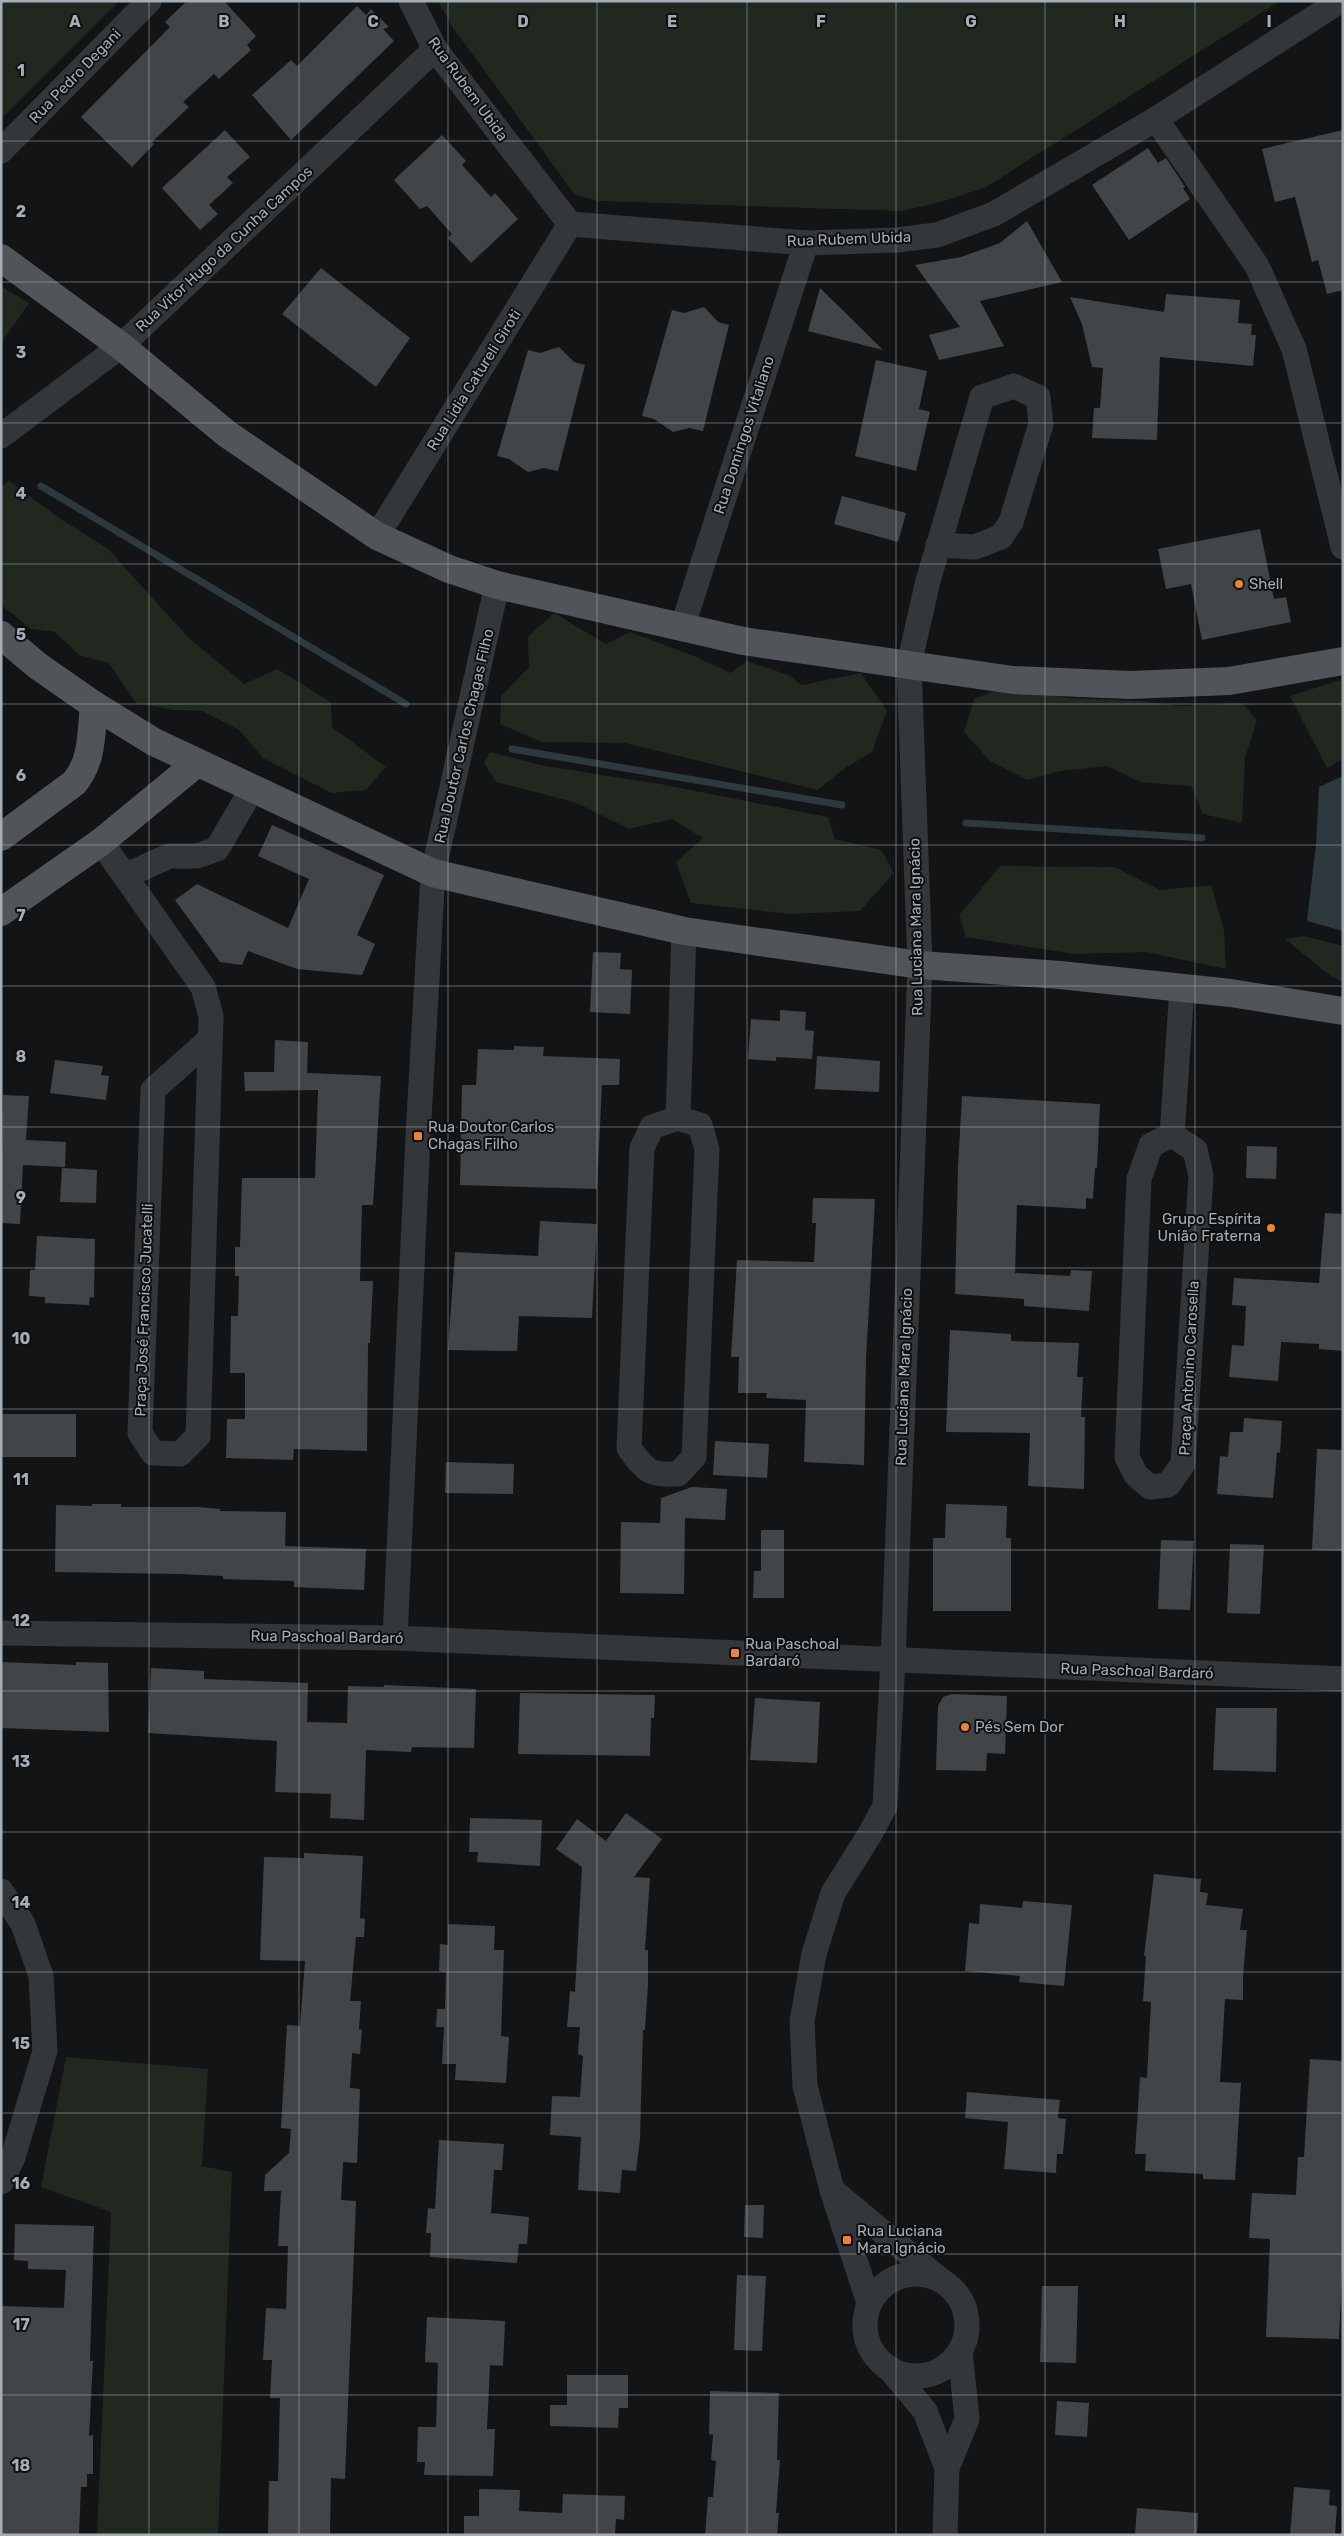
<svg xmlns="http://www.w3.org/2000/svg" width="1344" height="2536" viewBox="0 0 1344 2536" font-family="Rubik,sans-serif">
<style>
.green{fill:#202820}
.water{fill:#2d393d}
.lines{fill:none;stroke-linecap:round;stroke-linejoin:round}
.stream{stroke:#2d393d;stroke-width:7}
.building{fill:#424548}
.minor{stroke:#34373a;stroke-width:25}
.major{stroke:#515459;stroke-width:28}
.grid{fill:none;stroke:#a5aeb5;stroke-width:1;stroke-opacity:0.55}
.poi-dot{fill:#ee8432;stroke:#0e0f10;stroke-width:2}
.labels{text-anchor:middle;stroke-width:4;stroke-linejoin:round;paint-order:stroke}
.street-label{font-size:15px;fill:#a5aeb5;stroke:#0e0f10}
.poi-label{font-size:15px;fill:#a5aeb5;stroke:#0e0f10;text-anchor:start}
.grid-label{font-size:16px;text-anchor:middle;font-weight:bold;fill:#a5aeb5;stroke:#0e0f10;stroke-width:4;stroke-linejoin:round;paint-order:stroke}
</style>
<rect width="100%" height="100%" fill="#131415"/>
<g class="green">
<polygon points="1,1 119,1 1,119"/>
<polygon points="438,1 1280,1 986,187 944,201 902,211 599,201 575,195 454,29"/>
<polygon points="1,286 29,303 1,343"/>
<polygon points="9,481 58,517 108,549 188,637 244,684 277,669 331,702 332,727 386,767 366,790 332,793 263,758 239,730 202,711 173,710 136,703 109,663 79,655 55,632 31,629 1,605 1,487"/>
<polygon points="554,613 606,644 630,632 699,658 730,673 747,661 788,675 802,685 861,673 887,711 872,752 845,768 818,790 625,743 542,742 500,724 501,696 529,667 528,637"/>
<polygon points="1343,679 1343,759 1327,768 1290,696"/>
<polygon points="1005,687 1068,698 1142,701 1179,706 1242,703 1257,720 1245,758 1242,823 1203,814 1191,786 1140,782 1107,766 1061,771 1027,780 990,761 964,732 974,699"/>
<polygon points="490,752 545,766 660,784 828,817 835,839 881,850 894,873 860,911 790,914 691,903 676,862 703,838 672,819 629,829 577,803 496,782 484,763"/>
<polygon points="1000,866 1114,867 1160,890 1211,885 1224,930 1226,969 1146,952 1074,954 966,937 959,915"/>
<polygon points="1303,936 1343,946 1343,982 1332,977 1285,939"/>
<polygon points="66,2057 208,2069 202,2166 232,2172 218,2535 97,2535 111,2212 41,2187"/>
</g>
<polygon class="water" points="1343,776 1343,931 1307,921 1316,844 1319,787"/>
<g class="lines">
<g class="stream">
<polyline points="41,486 406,704"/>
<polyline points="512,749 842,805"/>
<polyline points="966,823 1202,838"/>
</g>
</g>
<g class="building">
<polygon points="187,1 224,1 256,36 247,45 251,50 219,79 214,74 183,102 189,107 152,142 154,144 132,167 81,117 170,27 165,22"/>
<polygon points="357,6 366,15 371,9 389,27 383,29 394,41 291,140 252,95 291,60 297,66"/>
<polygon points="225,130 250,157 227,177 233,183 209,205 218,214 200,230 162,188"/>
<polygon points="1343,130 1343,290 1327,294 1318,260 1312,262 1295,197 1275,202 1262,149"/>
<polygon points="442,135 466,161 462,165 491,197 495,193 518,219 471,263 448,238 452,234 427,206 420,209 394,180"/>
<polygon points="1148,148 1158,163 1166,158 1185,187 1183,188 1190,199 1129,240 1092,185"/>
<polygon points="1027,221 1062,282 980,301 1004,346 939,360 929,335 960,327 915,265 961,257 1000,243"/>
<polygon points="321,268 410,338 376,387 282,314"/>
<polygon points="820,288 883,350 808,331"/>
<polygon points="1166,294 1240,300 1238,323 1252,324 1251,335 1256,335 1253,366 1160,357 1157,440 1092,438 1094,408 1100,408 1103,368 1092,367 1082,324 1070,297 1164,312"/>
<polygon points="704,307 718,322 729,325 703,431 689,428 673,432 654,419 642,416 672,310 684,313"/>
<polygon points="559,347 574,362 585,365 558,471 544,468 528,472 509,459 497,456 528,350 540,353"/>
<polygon points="876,360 927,371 919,409 930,412 916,471 855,456"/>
<polygon points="842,496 906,513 898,542 834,524"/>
<polygon points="1260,529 1274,599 1286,597 1291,622 1202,640 1191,584 1166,589 1158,549"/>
<polygon points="272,825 384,875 357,935 375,944 362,975 297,969 248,951 242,965 220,962 175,900 197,884 288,928 309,879 258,856"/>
<polygon points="593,952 621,953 620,969 632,970 630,1014 590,1012"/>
<polygon points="780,1010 806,1012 805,1030 814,1031 812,1059 776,1057 776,1061 748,1059 751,1019 780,1021"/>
<polygon points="275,1040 308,1042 307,1073 381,1076 373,1205 362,1205 360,1281 373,1281 370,1343 368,1343 367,1451 294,1449 293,1460 226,1458 227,1419 245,1419 245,1373 230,1373 231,1316 238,1316 239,1276 235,1276 235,1247 240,1247 242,1178 315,1178 318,1090 245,1091 244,1072 274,1072"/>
<polygon points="514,1046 544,1047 543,1056 620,1059 619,1085 602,1085 597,1189 460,1185 462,1085 476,1085 478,1049 514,1050"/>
<polygon points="817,1056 880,1061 879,1092 815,1089"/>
<polygon points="55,1060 103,1066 101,1075 109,1076 106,1100 50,1093"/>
<polygon points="3,1095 29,1096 26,1140 66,1142 65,1167 23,1165 20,1224 1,1223"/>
<polygon points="962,1096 1100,1104 1097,1168 1095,1168 1093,1199 1086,1198 1086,1209 1017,1205 1015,1273 1070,1276 1071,1270 1092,1271 1089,1311 1024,1306 1024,1299 955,1294 958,1167"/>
<polygon points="1247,1146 1277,1147 1276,1179 1246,1178"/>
<polygon points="62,1168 97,1170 96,1203 60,1202"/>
<polygon points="813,1198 875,1199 866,1360 864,1465 804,1462 806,1400 766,1398 767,1393 738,1393 739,1357 731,1357 737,1260 814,1262 816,1223 812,1223"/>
<polygon points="1325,1213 1343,1214 1343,1351 1319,1349 1319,1344 1281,1342 1278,1381 1229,1377 1232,1345 1244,1346 1246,1306 1232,1305 1234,1278 1319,1283"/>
<polygon points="540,1221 597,1224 592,1318 519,1316 517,1351 448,1350 455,1252 538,1256"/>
<polygon points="37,1236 95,1239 94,1298 90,1297 89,1305 45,1303 45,1297 29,1296 30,1270 35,1270"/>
<polygon points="950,1330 1011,1334 1011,1341 1079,1343 1077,1377 1083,1377 1081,1417 1085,1417 1084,1489 1028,1486 1030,1433 946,1432"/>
<rect x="1" y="1414" width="75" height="43"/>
<polygon points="1244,1418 1282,1421 1280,1453 1277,1452 1273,1498 1217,1494 1220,1456 1228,1457 1230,1432 1243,1432"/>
<polygon points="715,1441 769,1444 767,1478 713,1475"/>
<polygon points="1317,1449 1343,1450 1343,1551 1312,1550"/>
<polygon points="446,1462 514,1464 513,1494 445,1493"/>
<polygon points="692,1487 727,1489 725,1520 685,1518 684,1594 620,1593 621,1522 660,1523 661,1498"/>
<polygon points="92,1504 121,1504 121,1507 198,1507 220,1509 220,1511 286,1512 285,1546 366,1549 364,1590 294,1587 294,1581 223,1579 223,1576 181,1574 55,1572 56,1505 92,1506"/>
<polygon points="946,1504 1007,1506 1006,1538 1011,1538 1011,1611 933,1611 933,1538 945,1538"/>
<polygon points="761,1530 784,1530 784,1598 753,1598 754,1571 761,1571"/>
<polygon points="1161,1540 1194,1541 1190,1610 1158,1609"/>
<polygon points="1230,1544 1264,1545 1260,1614 1227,1613"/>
<polygon points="1,1662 76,1665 76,1662 108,1663 109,1732 1,1728"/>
<polygon points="151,1668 204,1671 204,1679 308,1683 307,1722 347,1723 348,1686 384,1687 384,1685 476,1689 474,1748 412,1747 411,1752 366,1750 364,1820 330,1818 331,1794 275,1792 277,1741 148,1733"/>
<polygon points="520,1693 655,1695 654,1718 651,1718 650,1756 518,1754"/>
<polygon points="952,1694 1007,1696 1005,1754 987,1753 986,1771 936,1770 938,1706 943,1697"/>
<polygon points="755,1698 820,1702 817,1763 750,1760"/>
<polygon points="1216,1708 1277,1708 1276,1772 1213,1770"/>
<polygon points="626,1813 662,1839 634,1877 650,1878 645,1950 648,1950 648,1984 645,2030 643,2030 640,2139 636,2171 622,2170 620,2193 578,2190 581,2137 550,2135 552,2096 580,2097 583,2056 578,2054 580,2027 567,2027 570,1991 575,1992 582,1867 556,1849 577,1819 606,1841"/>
<polygon points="470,1818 542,1820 540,1866 477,1862 478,1852 469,1852"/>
<polygon points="304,1853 363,1856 360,1918 365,1919 364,1937 356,1937 350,2001 361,2001 359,2029 362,2030 360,2054 352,2053 350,2088 360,2089 357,2163 343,2162 341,2200 356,2201 345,2479 331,2478 330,2535 268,2535 269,2481 278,2481 280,2398 270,2398 272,2360 263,2360 266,2308 286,2309 288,2246 278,2246 281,2191 264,2191 265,2175 289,2153 291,2129 281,2128 287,2025 300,2026 305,1961 260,1960 264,1857 304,1858"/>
<polygon points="1154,1874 1201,1879 1200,1892 1208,1893 1206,1905 1243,1909 1240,1930 1247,1930 1243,1976 1243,2000 1225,1999 1220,2082 1241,2083 1235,2180 1203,2179 1203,2174 1145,2171 1146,2154 1135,2154 1140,2077 1147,2078 1151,2002 1143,2001 1146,1956 1144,1956"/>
<polygon points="1023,1901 1072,1905 1064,1986 1019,1982 1020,1976 965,1971 969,1923 979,1924 980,1904 1022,1908"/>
<polygon points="448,1924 495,1926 494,1950 504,1950 501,2036 509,2037 506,2083 455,2080 456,2064 442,2064 444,2027 436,2027 437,2009 445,2009 446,1972 439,1971 440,1944 448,1945"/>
<polygon points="1310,2059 1343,2061 1343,2246 1339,2339 1266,2337 1270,2239 1249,2238 1252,2193 1296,2195 1298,2157 1304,2157"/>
<polygon points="967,2092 1060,2100 1058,2118 1066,2119 1063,2154 1057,2154 1056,2173 1004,2169 1008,2122 965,2118"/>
<polygon points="439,2140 504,2144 502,2170 494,2170 491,2213 529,2217 527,2244 519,2244 517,2263 430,2257 431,2233 426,2233 428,2208 435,2209"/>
<polygon points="745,2205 764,2205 763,2238 744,2237"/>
<polygon points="15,2224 94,2226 90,2361 93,2361 89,2436 93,2435 93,2474 87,2474 87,2487 81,2487 79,2535 1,2535 1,2306 64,2308 66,2270 28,2269 28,2261 14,2260"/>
<polygon points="737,2275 766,2276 762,2351 734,2350"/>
<polygon points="1042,2286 1078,2286 1076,2363 1040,2362"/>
<polygon points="427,2317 505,2321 503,2366 490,2365 487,2429 495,2429 493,2476 424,2475 425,2462 417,2462 418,2427 436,2427 438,2363 425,2362"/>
<polygon points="567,2375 628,2375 628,2408 619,2408 618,2428 550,2426 550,2405 567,2405"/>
<polygon points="710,2391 779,2393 777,2460 780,2460 776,2513 779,2513 777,2535 705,2535 708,2497 713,2497 716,2461 711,2460 713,2435 709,2434"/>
<polygon points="1057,2401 1089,2403 1087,2437 1055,2435"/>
<polygon points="1294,2487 1330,2490 1329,2505 1337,2506 1335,2535 1290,2535"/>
<polygon points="479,2489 520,2490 519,2511 562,2513 563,2494 625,2496 624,2520 616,2519 615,2535 464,2535 464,2516 479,2516"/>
<polygon points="1137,2508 1198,2513 1197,2535 1135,2535"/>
</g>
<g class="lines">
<g class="minor">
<polyline points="411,1 435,49 570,224 806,243 897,240 937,235 994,214 1156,119 1340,1"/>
<polyline points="1156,119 1257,266 1294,349 1343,547"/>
<polyline points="1,151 149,1"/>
<polyline points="1,436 121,346 435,49"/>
<polyline points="377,536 570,224"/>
<polyline points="682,628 806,243"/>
<polyline points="101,842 203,987 211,1016 198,1436 180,1454 153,1453 140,1433 153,1090 209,1040"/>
<polyline points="125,876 169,856 197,856 217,849 252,789"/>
<path d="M678,1118L700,1125L707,1149L694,1457L678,1474C648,1475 647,1472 629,1448L642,1148L652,1127Z"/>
<polyline points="678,1118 684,931"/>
<polygon points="1172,1135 1195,1150 1201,1175 1183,1464 1168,1485 1150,1487 1136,1475 1127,1457 1139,1179 1151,1145"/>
<polyline points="1172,1135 1182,988"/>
<polyline points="1,1633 395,1638 1343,1679"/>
<polyline points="395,1638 418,1136 433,873 497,585"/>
<polyline points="1,1891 23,1924 41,1976 45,2051 13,2157 1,2182"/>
<polyline points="832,2190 938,2278"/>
<circle cx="916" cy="2325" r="51"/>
<polyline points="869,2303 832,2190 805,2086 802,2021 814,1954 833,1893 870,1834 885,1806 893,1661 920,965 909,664 928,581 982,397 1014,386 1038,397 1041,424 1011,522 1001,537 975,547 938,545"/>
<polyline points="889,2368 925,2411 947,2468"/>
<polyline points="945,2535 947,2468 967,2419 960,2351"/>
</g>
<g class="major">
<polyline points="1,258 121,346 227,434 377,536 449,569 497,585 743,641 1013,680 1130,685 1229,681 1343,661"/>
<polyline points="1,635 38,666 94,705 154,742 433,873 684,931 920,965 1060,975 1231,993 1343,1011"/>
<path d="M1,837L74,783C93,761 91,733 94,705"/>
<polyline points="1,912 101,842 197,763"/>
</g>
</g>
<path class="grid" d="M149,1V2535M299,1V2535M448,1V2535M597,1V2535M747,1V2535M896,1V2535M1045,1V2535M1195,1V2535M1,141H1343M1,282H1343M1,423H1343M1,564H1343M1,704H1343M1,845H1343M1,986H1343M1,1127H1343M1,1268H1343M1,1409H1343M1,1550H1343M1,1691H1343M1,1832H1343M1,1972H1343M1,2113H1343M1,2254H1343M1,2395H1343"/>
<g class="poi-dot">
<circle cx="1239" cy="584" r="5"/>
<rect x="413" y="1131" width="10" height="10" rx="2.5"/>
<circle cx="1271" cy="1228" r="5"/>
<rect x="730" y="1648" width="10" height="10" rx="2.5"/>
<circle cx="965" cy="1727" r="5"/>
<rect x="842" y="2235" width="10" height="10" rx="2.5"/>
</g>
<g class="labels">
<g class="street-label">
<text transform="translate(75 76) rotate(-46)" y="5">Rua Pedro Degani</text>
<text transform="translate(468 89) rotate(54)" y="5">Rua Rubem Ubida</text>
<text transform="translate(849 239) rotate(-2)" y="5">Rua Rubem Ubida</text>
<text transform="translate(224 249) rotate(-43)" y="5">Rua Vitor Hugo da Cunha Campos</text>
<text transform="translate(474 380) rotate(-58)" y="5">Rua Lidia Catureli Giroti</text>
<text transform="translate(744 435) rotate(-72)" y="5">Rua Domingos Vitaliano</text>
<text transform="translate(464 736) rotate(-77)" y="5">Rua Doutor Carlos Chagas Filho</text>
<text transform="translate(916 927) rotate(-91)" y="5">Rua Luciana Mara Ignácio</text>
<text transform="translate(144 1310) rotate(-88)" y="5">Praça José Francisco Jucatelli</text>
<text transform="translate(1189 1368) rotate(-87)" y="5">Praça Antonino Carosella</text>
<text transform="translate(904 1377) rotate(-88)" y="5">Rua Luciana Mara Ignácio</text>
<text transform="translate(327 1637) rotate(1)" y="5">Rua Paschoal Bardaró</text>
<text transform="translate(1137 1671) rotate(2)" y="5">Rua Paschoal Bardaró</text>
</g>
<g class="poi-label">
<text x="1249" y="589">Shell</text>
<text x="428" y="1132">Rua Doutor Carlos<tspan x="428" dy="17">Chagas Filho</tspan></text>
<text x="1261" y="1224" text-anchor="end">Grupo Espírita<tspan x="1261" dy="17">União Fraterna</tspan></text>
<text x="745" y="1649">Rua Paschoal<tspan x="745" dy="17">Bardaró</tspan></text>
<text x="975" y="1732">Pés Sem Dor</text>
<text x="857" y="2236">Rua Luciana<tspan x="857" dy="17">Mara Ignácio</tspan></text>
</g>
</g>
<g class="grid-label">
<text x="75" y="27">A</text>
<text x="224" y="27">B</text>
<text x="373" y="27">C</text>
<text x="523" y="27">D</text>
<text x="672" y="27">E</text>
<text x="821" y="27">F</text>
<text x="971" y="27">G</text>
<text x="1120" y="27">H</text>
<text x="1269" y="27">I</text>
<text x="21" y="76">1</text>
<text x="21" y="217">2</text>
<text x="21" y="358">3</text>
<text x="21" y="499">4</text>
<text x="21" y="640">5</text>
<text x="21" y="781">6</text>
<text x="21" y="921">7</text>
<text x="21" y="1062">8</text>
<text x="21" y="1203">9</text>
<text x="21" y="1344">10</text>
<text x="21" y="1485">11</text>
<text x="21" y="1626">12</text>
<text x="21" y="1767">13</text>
<text x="21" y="1908">14</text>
<text x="21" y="2049">15</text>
<text x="21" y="2189">16</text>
<text x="21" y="2330">17</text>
<text x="21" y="2471">18</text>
</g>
<rect width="1344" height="2536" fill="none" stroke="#a5aeb5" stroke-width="5"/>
</svg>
